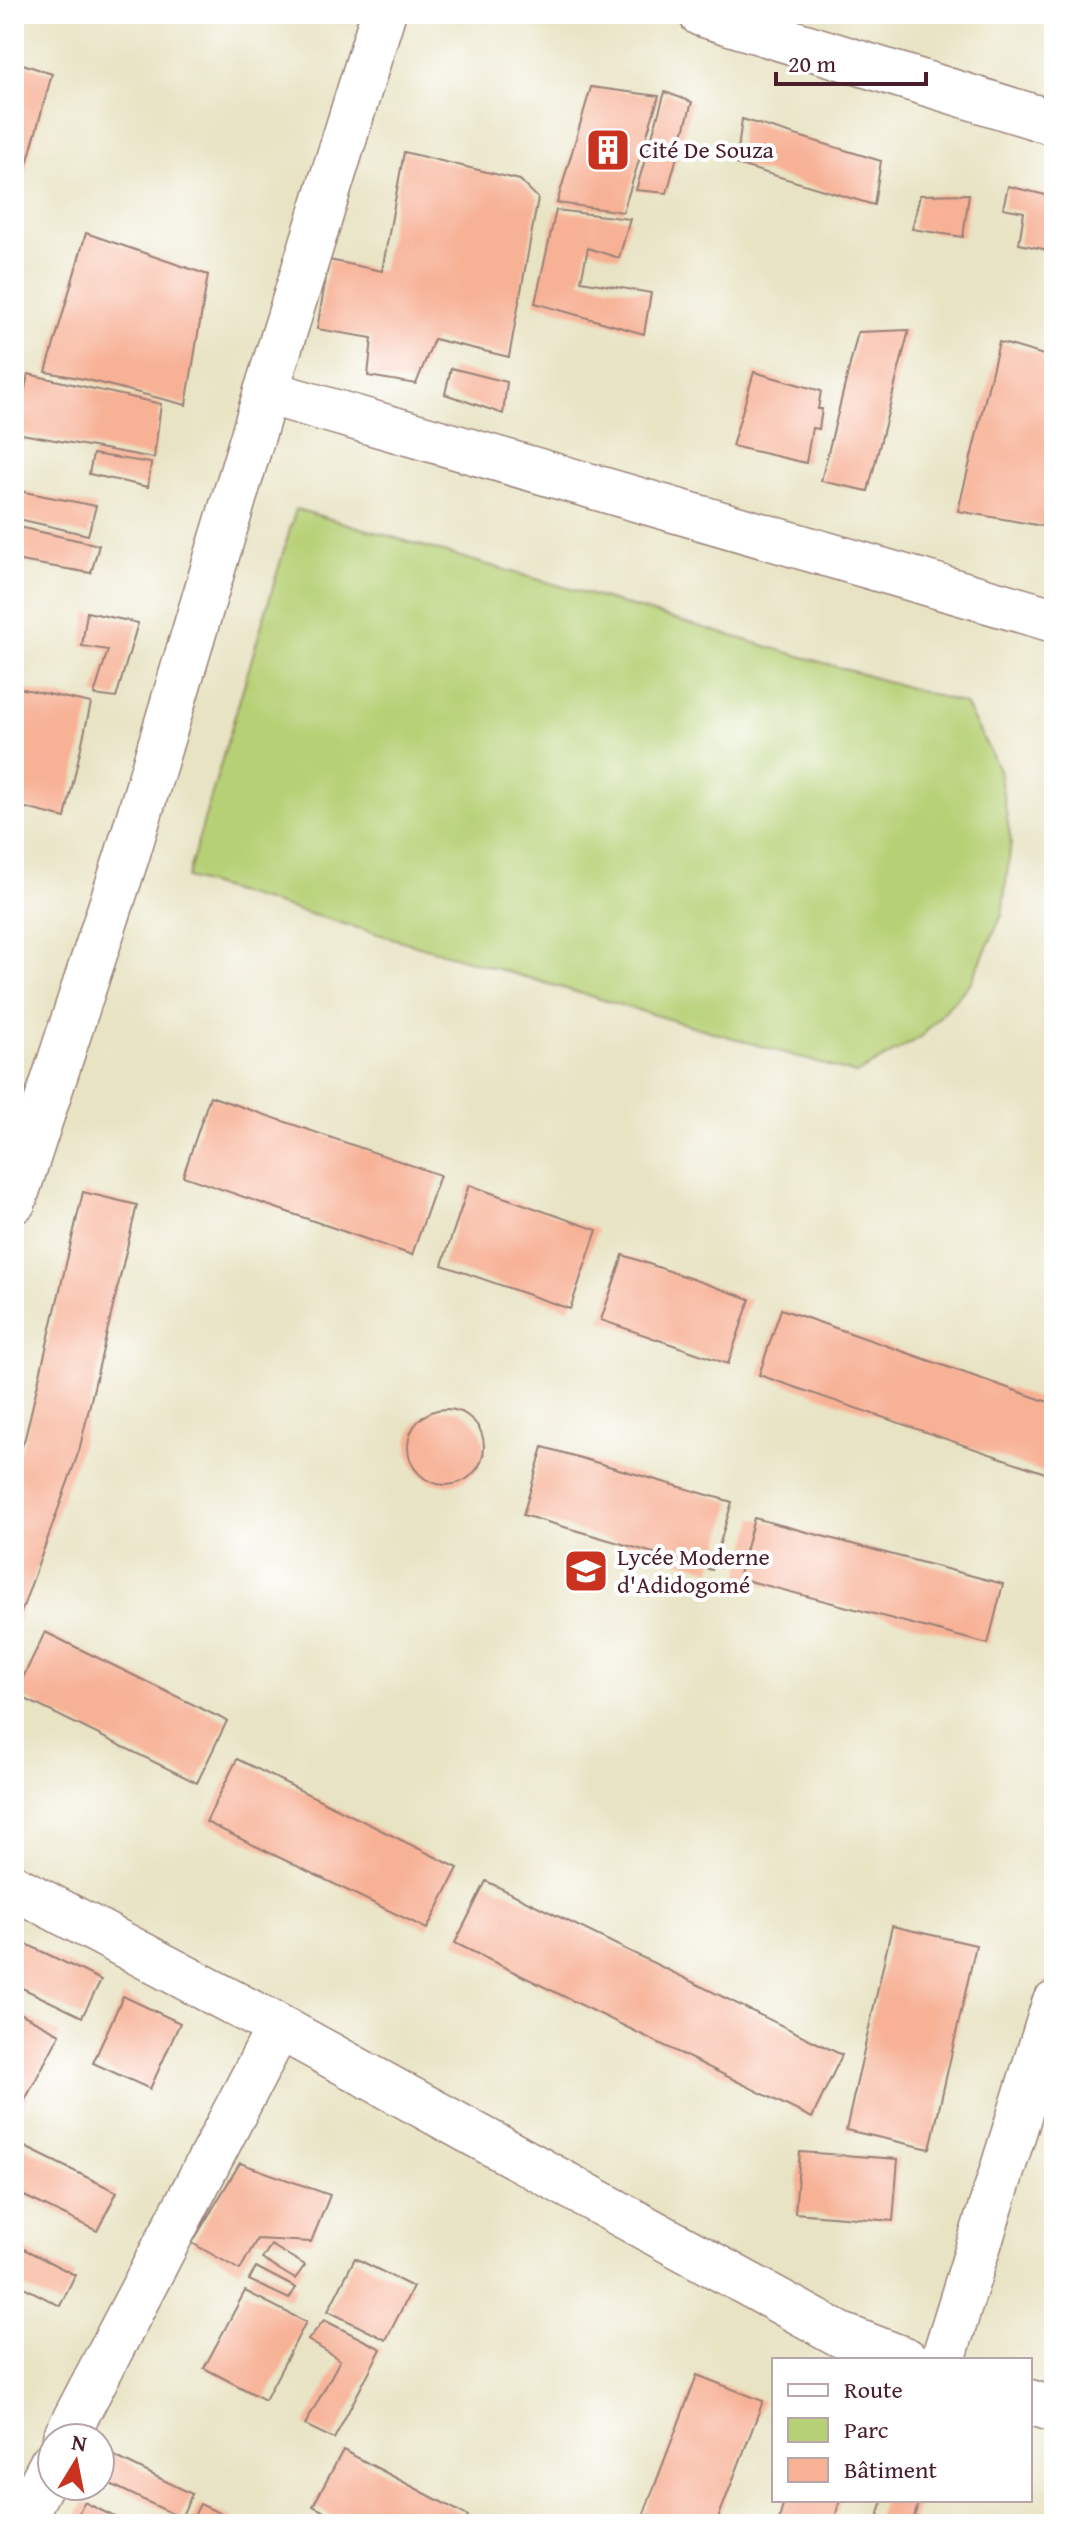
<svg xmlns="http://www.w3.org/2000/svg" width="1068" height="2538" viewBox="0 0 1068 2538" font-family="'Gentium Book Plus',serif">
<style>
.green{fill:#b6d075;stroke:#807850;stroke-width:2}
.building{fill:#f7b195}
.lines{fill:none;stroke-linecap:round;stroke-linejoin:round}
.street-casing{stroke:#998177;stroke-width:47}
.secondary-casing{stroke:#998177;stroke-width:47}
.street{stroke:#fff;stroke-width:44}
.secondary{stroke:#fff;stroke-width:44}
.labels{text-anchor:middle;stroke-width:8;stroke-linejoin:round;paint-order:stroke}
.poi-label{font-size:24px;fill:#4a1f2b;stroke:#fff;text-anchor:start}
</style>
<rect width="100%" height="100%" fill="#fff"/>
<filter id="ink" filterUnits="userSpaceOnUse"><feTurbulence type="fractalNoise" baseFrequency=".0125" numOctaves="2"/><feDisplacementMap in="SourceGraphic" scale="16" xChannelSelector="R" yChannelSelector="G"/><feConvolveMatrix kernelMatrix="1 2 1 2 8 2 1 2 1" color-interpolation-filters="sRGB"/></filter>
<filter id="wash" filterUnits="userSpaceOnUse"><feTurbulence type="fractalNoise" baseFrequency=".006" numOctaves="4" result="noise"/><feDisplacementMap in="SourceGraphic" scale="32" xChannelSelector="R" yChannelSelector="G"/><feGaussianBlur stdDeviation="1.8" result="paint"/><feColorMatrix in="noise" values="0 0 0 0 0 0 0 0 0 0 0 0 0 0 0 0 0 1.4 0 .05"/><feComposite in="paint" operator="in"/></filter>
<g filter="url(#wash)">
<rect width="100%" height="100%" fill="#e8e3c3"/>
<polygon class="green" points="296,509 965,704 999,769 1011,842 1002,915 971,982 921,1037 856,1074 187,878"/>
<g id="blocks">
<g class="building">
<polygon points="14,61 52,74 17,200 14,200"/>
<polygon points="591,87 659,96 623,212 557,203"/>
<polygon points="665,92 692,102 667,193 636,190"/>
<polygon points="742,119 881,161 874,205 736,164"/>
<polygon points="404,152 520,180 538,198 509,357 434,339 416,384 368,376 372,338 317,329 329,260 382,271"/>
<polygon points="1008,186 1054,197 1054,215 1048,250 1019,244 1024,212 1003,208"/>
<polygon points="969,194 963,237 912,229 920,195"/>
<polygon points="556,210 630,219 619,258 588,248 581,281 651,293 644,334 535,303"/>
<polygon points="86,233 208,275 186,405 84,379 46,372"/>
<polygon points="909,330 868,491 821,481 858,332"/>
<polygon points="999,342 1054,358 1054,528 958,511"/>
<polygon points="451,368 507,382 503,414 445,394"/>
<polygon points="754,372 821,391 818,409 822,409 819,429 812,428 806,463 732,446"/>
<polygon points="28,374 161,404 154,458 16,433"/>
<polygon points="93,454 151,463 148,487 89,474"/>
<polygon points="14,490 96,506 88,535 14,518"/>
<polygon points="14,526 99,545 91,573 14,560"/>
<polygon points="87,612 138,623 116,698 94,695 108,650 82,646"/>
<polygon points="14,687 91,703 65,818 14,805"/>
<polygon points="210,1096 440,1175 412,1255 183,1176"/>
<polygon points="469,1185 597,1230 570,1309 442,1265"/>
<polygon points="83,1192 137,1205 79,1451 14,1632 14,1467 25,1438"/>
<polygon points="623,1255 750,1299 728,1364 601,1320"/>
<polygon points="781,1309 1054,1404 1054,1476 759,1375"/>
<circle cx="446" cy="1447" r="38"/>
<polygon points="543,1447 732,1502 712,1570 523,1515"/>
<polygon points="754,1518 1003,1584 988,1644 738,1578"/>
<polygon points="45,1632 227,1721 197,1783 15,1694"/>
<polygon points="237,1759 458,1868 427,1929 206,1822"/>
<polygon points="486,1881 842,2055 812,2118 455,1943"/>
<polygon points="892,1926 976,1945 930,2149 846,2130"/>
<polygon points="14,1938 101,1980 82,2017 14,1984"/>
<polygon points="123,1996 180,2023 150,2089 93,2063"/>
<polygon points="14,2010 60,2034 17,2115 14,2114"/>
<polygon points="21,2145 117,2192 97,2231 14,2191 14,2160"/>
<polygon points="800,2152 898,2159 893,2221 795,2213"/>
<polygon points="240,2163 330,2195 311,2242 257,2239 240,2270 192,2243"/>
<polygon points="14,2244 75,2275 60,2306 14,2282"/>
<polygon points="271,2245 305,2265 295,2279 262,2259"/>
<polygon points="355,2258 413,2287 386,2340 328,2311"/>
<polygon points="256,2267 296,2288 289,2299 249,2280"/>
<polygon points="245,2291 306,2322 265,2400 204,2368"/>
<polygon points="324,2320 381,2349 334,2439 305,2425 340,2360 308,2340"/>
<polygon points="697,2375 763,2401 716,2524 640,2524"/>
<polygon points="100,2449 192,2494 181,2518 100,2479"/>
<polygon points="343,2450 468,2516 464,2524 347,2524 313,2506"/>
<polygon points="784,2500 840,2500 833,2524 778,2524"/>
<polygon points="883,2500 919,2500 912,2524 876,2524"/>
<polygon points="84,2502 129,2524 73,2524"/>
<polygon points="200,2504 232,2519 230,2524 190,2524"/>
</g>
</g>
</g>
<g filter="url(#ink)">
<use href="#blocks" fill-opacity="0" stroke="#998177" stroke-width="2"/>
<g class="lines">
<g class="street-casing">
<g id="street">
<polyline points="266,392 1054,620"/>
<polyline points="14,1201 127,856 266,392 383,14"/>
<polyline points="14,1887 279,2027 841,2335 906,2360"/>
<polyline points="943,2360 1054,2004"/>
<polyline points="1030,2402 1054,2410"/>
<polyline points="65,2438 279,2027"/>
<polyline points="20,2524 52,2463"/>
</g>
</g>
<g class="secondary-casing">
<polyline id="secondary" points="701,14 1054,123"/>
</g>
<use href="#street" class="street"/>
<use href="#secondary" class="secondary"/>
</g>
</g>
<defs>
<g id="building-square" transform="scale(2.3)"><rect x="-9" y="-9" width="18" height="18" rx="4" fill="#c8321e" stroke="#fff"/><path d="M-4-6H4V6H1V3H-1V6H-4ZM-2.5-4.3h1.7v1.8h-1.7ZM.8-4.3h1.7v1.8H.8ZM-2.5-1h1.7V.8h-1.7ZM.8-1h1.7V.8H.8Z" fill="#fff"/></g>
<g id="school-square" transform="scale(2.3)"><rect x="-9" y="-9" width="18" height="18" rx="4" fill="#c8321e" stroke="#fff"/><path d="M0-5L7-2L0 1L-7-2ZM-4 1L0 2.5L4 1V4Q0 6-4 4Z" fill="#fff"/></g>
</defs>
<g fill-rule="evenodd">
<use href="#building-square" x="608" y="150"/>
<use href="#school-square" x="586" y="1571"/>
</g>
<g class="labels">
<g class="poi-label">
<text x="639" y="158">Cité De Souza</text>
<text x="617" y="1565">Lycée Moderne<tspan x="617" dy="28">d'Adidogomé</tspan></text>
</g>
</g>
<rect width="1068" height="2538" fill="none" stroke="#fff" stroke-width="48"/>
<rect x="772" y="2358" width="260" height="144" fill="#ffffff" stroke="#b7a5aa" stroke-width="2"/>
<rect x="788" y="2384" width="40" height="12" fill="#ffffff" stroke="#b7a5aa" stroke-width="2"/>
<text x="844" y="2398" font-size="24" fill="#4a1f2b">Route</text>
<rect x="788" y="2418" width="40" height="24" fill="#b6d075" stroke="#b7a5aa" stroke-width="2"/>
<text x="844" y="2438" font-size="24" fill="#4a1f2b">Parc</text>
<rect x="788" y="2458" width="40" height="24" fill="#f7b195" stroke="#b7a5aa" stroke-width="2"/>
<text x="844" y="2478" font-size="24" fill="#4a1f2b">Bâtiment</text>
<g transform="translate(76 2462) rotate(10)"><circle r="38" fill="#ffffff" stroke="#b7a5aa" stroke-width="2"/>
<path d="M0-6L14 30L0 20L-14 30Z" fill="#c8321e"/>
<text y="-12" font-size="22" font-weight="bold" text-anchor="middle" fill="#4a1f2b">N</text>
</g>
<path d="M776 72v12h150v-12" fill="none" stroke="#4a1f2b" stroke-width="4"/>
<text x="788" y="72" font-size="24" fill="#4a1f2b" stroke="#ffffff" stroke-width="6" paint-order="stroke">20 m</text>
</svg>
